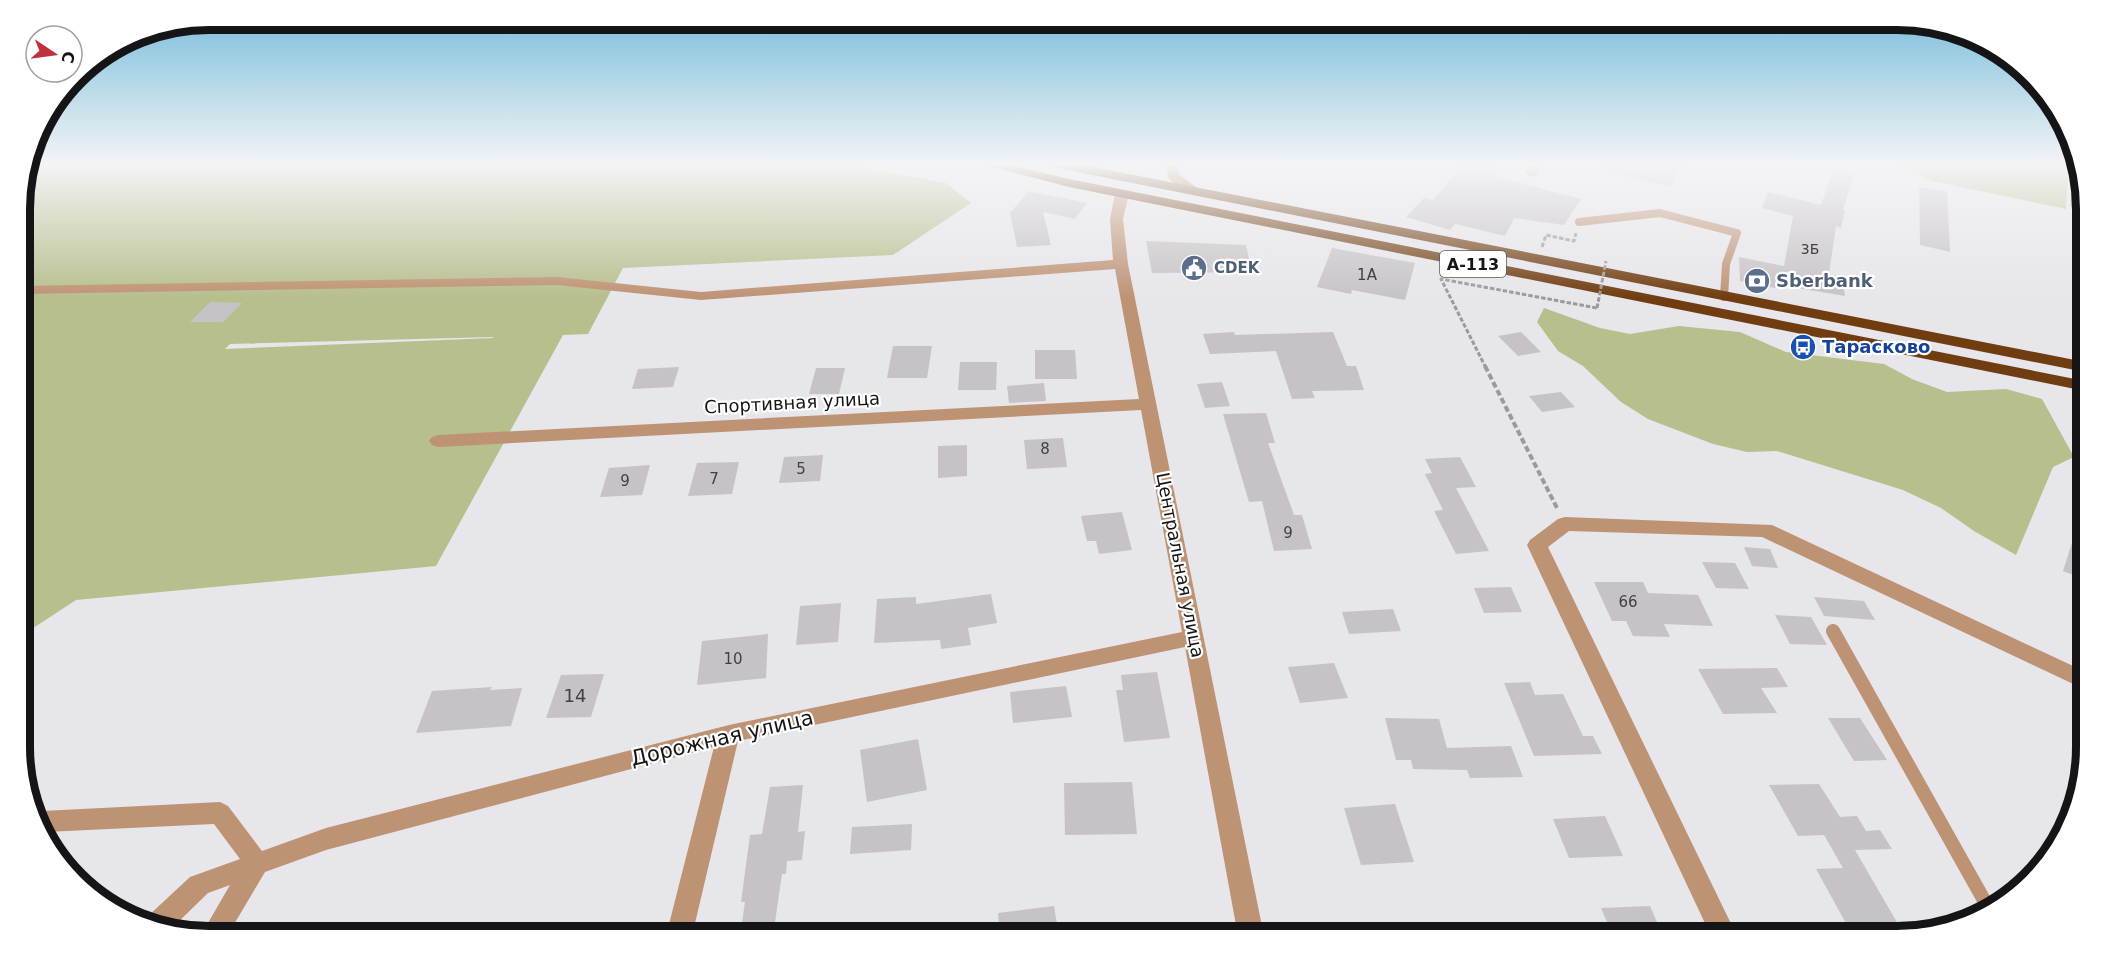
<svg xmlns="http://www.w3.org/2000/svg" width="2106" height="956" viewBox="0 0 2106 956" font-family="'DejaVu Sans',sans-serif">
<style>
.green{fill:#b7bf8d;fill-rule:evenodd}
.building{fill:#c7c2c5}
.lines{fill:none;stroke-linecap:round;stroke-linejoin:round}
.path-far1{stroke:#9a9a9e;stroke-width:3;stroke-dasharray:4.5 2;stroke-linecap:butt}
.path{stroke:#9a9a9e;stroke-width:4;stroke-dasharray:6 3;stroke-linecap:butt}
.lane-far1{stroke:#be9374;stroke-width:8}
.lane{stroke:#be9374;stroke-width:14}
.street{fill:#be9374;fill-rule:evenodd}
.secondary{fill:#a76a38;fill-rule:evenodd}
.highway{fill:#6f3d10;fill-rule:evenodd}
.path-bridge{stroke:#9a9a9e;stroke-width:3;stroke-dasharray:4.5 2;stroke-linecap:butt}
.labels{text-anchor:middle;stroke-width:4.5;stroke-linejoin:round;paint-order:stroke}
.far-number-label{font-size:14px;fill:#424042}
.far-service-label{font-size:15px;font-weight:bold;fill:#4e5e75;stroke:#fff;text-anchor:start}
.number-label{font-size:15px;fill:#424042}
.shield{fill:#fff;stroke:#5b5b5d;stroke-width:1.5}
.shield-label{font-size:16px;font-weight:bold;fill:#151517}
.service-label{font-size:18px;font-weight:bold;fill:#4e5e75;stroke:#fff;text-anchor:start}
.transit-label{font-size:18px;font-weight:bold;fill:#164399;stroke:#fff;text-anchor:start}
.street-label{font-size:18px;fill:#151517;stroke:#fff}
.near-number-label{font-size:18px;fill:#424042}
.near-street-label{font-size:21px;fill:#151517;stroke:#fff}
.rim{fill:none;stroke:#151517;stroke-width:8}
</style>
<rect width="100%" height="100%" fill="#e6e6eb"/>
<g class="green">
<path d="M29,164H844L946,183L971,203L893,255L623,268L588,334L563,335L436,566L76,600L21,636L20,196ZM493,337V338L225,349L230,344Z"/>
<polygon points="1899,164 2069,164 2066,209 1932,181"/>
<polygon points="2073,164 2077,164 2085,185 2085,211 2070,207"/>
<polygon points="1544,308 1600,328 1630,334 1679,326 1740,332 1786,352 1884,364 1912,379 1947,392 2006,389 2042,399 2074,457 2053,467 2016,555 1974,531 1941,508 1903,490 1777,451 1747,452 1713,444 1648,419 1621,402 1583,366 1558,351 1537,322"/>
</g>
<g class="building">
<polygon points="1464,164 1481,164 1499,169 1494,176 1581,199 1564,225 1514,218 1505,236 1455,224 1450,230 1406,217 1424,198 1433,200"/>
<polygon points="1606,164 1683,164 1670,187 1605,171"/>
<polygon points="1833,170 1854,175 1843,210 1845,210 1841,228 1836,226 1829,274 1842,277 1845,296 1780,285 1780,289 1740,281 1739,257 1784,266 1793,216 1762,208 1768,192 1821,205"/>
<polygon points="1919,187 1947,192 1950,252 1920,245"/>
<polygon points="1029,191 1087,203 1075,219 1043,212 1051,245 1017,247 1010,213"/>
<polygon points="1146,241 1246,245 1252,272 1152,273"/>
<polygon points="1332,248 1415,263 1405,300 1352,290 1351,294 1317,287"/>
<polygon points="210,302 214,302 242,303 223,322 190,322"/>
<polygon points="1234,332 1235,335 1333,332 1347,366 1356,366 1364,390 1312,391 1315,398 1292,399 1276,351 1210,354 1203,334"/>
<polygon points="1521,332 1541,352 1518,356 1498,336"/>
<polygon points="893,346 932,346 927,378 887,378"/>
<polygon points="1035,350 1075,350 1077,379 1035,379"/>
<polygon points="960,362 997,362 996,390 958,390"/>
<polygon points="679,367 673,387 632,389 638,369"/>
<polygon points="816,368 845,368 839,394 809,394"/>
<polygon points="1222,382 1230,406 1205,408 1197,384"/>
<polygon points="1044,383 1046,401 1009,403 1007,386"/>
<polygon points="1561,392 1575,407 1542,412 1529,396"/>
<polygon points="1266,413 1275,443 1268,443 1294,515 1302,515 1312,549 1274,551 1262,501 1249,502 1223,414"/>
<polygon points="1063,438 1067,467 1027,469 1024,440"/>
<polygon points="967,445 967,476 938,478 938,446"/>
<polygon points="823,455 820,481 779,483 784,457"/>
<polygon points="1460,457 1476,487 1456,488 1489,551 1456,554 1434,511 1443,510 1425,474 1432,473 1425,459"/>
<polygon points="739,462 732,494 688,496 697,463"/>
<polygon points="650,465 642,495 600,497 609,468"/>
<polygon points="2082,511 2086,512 2086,580 2063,571"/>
<polygon points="1122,512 1132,550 1099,554 1096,541 1087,541 1081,516"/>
<polygon points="1744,547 1770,549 1778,568 1752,566"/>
<polygon points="1702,562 1735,563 1749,589 1716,588"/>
<polygon points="1594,582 1643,582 1648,593 1698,595 1713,626 1664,624 1670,637 1633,636 1626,621 1612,621"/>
<polygon points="1511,587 1522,612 1484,613 1474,588"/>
<polygon points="991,594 997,623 968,628 971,645 941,649 940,640 874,643 877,599 916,597 916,604"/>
<polygon points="1814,597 1864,601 1875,620 1824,616"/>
<polygon points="841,603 838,642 796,645 800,606"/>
<polygon points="1393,609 1401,631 1349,634 1342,612"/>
<polygon points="1775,615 1811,617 1827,645 1790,644"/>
<polygon points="768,634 766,678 697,685 702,641"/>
<polygon points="1334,663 1348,698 1300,703 1288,667"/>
<polygon points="1777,668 1788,687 1761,688 1777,713 1723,714 1698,669"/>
<polygon points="1157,672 1170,738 1124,742 1116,690 1123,690 1121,675"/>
<polygon points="604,674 591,717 546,718 561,675"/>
<polygon points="1530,682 1535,695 1563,694 1583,736 1593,736 1602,754 1534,756 1504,683"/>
<polygon points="1066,686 1072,717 1013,723 1010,692"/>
<polygon points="492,687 490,690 522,688 511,726 416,733 432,691"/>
<polygon points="1385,718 1439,719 1447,748 1511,746 1523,777 1470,778 1467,770 1413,769 1411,760 1396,760"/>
<polygon points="1828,718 1860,718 1887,760 1854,761"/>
<polygon points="918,739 927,790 867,802 860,750"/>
<polygon points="1132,782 1137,834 1065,835 1064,783"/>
<polygon points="1819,784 1840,817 1857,816 1866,831 1880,830 1892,849 1855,850 1905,936 1853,936 1816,869 1843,868 1824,835 1798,836 1769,785"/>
<polygon points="803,785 798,832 805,831 802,860 787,861 786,874 782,874 773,936 740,936 745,902 741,902 750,835 762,834 770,787"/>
<polygon points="1395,804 1414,862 1361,865 1344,808"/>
<polygon points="1605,816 1623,856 1569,858 1553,819"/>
<polygon points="912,824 911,850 850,854 852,827"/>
<polygon points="1054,906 1059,936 1000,936 998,913"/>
<polygon points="1650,906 1663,936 1613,936 1601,908"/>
</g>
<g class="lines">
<g class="path-far1">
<polyline points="1542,247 1546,235 1574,241 1576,233"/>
<polyline points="1486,368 1441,279 1597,308"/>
</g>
<polyline class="path" points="1485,366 1558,510"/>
<polyline class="lane-far1" points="1579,222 1660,213 1737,233 1726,264 1724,297"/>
<polyline class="lane" points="1833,631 1989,909"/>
<g class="street">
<polygon points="1531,164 1544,164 1536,176 1531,177 1525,173"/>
<polygon points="1122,190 1129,194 1123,219 1128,264 1264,936 1238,936 1185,647 738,741 692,936 666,936 714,747 326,850 265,872 227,936 201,935 230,885 208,893 171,929 144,924 147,917 190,877 240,859 214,824 46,832 38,813 42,811 220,802 228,806 262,851 326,828 729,725 1182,632 1141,410 438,447 432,445 429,441 432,437 438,435 1139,399 1115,269 701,300 557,285 20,294 20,286 557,277 701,292 1113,260 1110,219 1115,194"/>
<polygon points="1565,517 1772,525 2086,672 2086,690 1762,537 1569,531 1548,547 1737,936 1711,936 1527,545 1530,540 1558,519"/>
</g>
<polygon class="secondary" points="1165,164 1177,164 1180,175 1197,188 1199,191 1197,194 1187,194 1169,179"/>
<g class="highway">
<polygon points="982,164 1006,164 1069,179 2085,381 2085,391 1069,187"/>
<polygon points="1051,164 1078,164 2085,362 2085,372 1057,168"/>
</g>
<polyline class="path-bridge" points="1597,308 1606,261"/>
</g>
<linearGradient id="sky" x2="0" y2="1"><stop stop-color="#74bbda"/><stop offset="0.55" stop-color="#f4f4f6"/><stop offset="1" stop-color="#f4f4f6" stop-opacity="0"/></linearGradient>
<rect width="2106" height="298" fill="url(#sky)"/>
<defs>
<g id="civic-disc" transform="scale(1.35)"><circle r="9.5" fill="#5c6f8a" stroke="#fff"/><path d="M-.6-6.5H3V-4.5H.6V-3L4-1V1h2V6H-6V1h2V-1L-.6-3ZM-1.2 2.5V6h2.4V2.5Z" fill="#fff"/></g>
<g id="bank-disc" transform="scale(1.35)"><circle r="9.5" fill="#5c6f8a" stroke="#fff"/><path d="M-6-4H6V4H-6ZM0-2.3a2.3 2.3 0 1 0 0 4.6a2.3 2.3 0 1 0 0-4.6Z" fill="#fff"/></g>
<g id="bus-disc" transform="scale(1.35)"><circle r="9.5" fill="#1a4fb4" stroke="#fff"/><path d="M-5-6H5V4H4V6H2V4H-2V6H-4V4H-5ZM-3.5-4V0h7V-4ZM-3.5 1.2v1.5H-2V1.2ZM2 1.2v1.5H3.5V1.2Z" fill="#fff"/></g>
</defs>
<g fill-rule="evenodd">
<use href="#civic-disc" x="1194" y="268"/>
<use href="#bank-disc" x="1757" y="281"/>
<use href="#bus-disc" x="1803" y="347"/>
</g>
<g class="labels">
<g class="far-number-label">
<text x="1810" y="254">3Б</text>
</g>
<g class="far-service-label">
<text x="1214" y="273">CDEK</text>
</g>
<g class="number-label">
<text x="1367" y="280">1А</text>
<text x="1045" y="454">8</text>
<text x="801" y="474">5</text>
<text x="714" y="484">7</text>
<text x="625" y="486">9</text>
<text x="1288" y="538">9</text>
<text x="1628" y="607">66</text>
<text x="733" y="664">10</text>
</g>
<rect class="shield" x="1440" y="251" width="66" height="26" rx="4.5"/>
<g class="shield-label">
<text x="1473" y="270">А-113</text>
</g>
<g class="service-label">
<text x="1776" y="287">Sberbank</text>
</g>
<g class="transit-label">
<text x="1822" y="353">Тарасково</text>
</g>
<g class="street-label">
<text transform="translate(792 403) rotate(-3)" y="6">Спортивная улица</text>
<text transform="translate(1180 565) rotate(79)" y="6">Центральная улица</text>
</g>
<g class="near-number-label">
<text x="575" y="702">14</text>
</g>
<g class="near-street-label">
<text transform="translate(722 738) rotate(-13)" y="7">Дорожная улица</text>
</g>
</g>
<path d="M0 0H2106V956H0ZM209 30H1897A179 179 0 0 1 2076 209V747A179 179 0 0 1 1897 926H209A179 179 0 0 1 30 747V209A179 179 0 0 1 209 30Z" fill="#fff" fill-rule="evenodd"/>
<path class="rim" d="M209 30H1897A179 179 0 0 1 2076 209V747A179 179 0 0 1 1897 926H209A179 179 0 0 1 30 747V209A179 179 0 0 1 209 30Z"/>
<g transform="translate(54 54) rotate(103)"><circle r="28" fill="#ffffff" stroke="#a1a1a2" stroke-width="1.5"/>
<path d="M0-4.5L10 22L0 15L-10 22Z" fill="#c1303d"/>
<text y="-9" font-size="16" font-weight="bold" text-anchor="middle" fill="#151517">С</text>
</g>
</svg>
